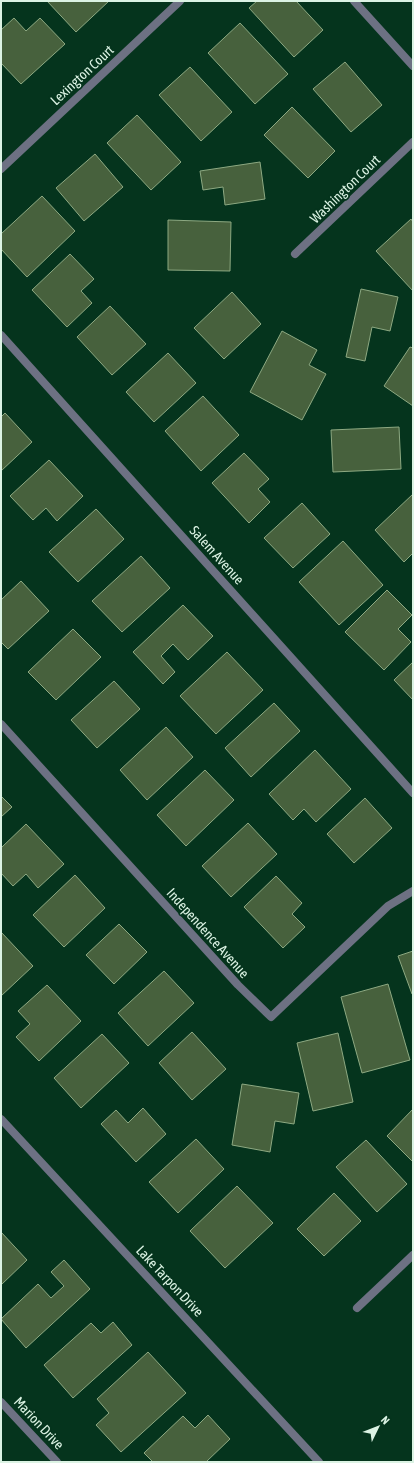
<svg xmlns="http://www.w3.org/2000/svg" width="414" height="1463" viewBox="0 0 414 1463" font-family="'Asap Condensed',sans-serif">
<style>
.building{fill:#47613d;stroke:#8da982}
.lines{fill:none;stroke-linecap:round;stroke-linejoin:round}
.street{stroke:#6d7183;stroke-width:8}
.labels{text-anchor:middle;stroke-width:3.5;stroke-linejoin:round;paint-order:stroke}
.street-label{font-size:14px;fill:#dcf3e4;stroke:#05341d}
</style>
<rect width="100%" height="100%" fill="#05341d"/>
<g class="building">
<polygon points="47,1 109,1 76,32"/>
<polygon points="257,1 296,1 323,30 294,57 249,8"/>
<polygon points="14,18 26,31 40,18 65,44 21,84 1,63 1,30"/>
<polygon points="240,23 288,74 255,104 208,53"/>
<polygon points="345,62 382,105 351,132 313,89"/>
<polygon points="190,67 232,112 201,141 159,95"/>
<polygon points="292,107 335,151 308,178 264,135"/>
<polygon points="137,115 181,162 151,190 107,143"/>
<polygon points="95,154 123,187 84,221 56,188"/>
<polygon points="260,162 265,199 225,205 223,187 203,190 200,171"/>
<polygon points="42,196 75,231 27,277 1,249 1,234"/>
<polygon points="411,219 413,222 413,291 376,251"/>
<polygon points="168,220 231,222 230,271 168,270"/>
<polygon points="70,254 94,279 81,291 92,303 67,327 32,290"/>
<polygon points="361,289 398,297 390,331 372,327 365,361 346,357"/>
<polygon points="232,292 261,324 224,359 194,328"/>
<polygon points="110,306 146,344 112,375 77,337"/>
<polygon points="282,331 317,350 309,365 326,374 302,420 250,392"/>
<polygon points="410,347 413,348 413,406 384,386"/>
<polygon points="168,353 196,383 154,422 126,392"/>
<polygon points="203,396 239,435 201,471 165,431"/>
<polygon points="5,413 32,442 1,471 1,417"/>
<polygon points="399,427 401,469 333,472 331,430"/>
<polygon points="244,453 269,479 258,489 270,502 249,523 212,483"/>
<polygon points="49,460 83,496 57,521 46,508 33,520 10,496"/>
<polygon points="413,494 413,553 404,562 375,530"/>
<polygon points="302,503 330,534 293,568 264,538"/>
<polygon points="96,509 124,539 78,582 49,552"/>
<polygon points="343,541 383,585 339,625 299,582"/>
<polygon points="141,556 170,588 122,632 92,601"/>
<polygon points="21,581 49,611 8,649 1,642 1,600"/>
<polygon points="387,590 412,615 398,629 411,642 384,670 345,632"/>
<polygon points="183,605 213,636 188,660 173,644 161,656 175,672 163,684 133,652"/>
<polygon points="73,629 101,657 56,700 28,672"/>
<polygon points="227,652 263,690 216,734 180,696"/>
<polygon points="413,662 413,700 394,680"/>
<polygon points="114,681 140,709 97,748 71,720"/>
<polygon points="274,703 300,731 251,777 225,748"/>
<polygon points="166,727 193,757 147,800 120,770"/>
<polygon points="315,750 351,789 316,822 304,809 293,820 269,794"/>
<polygon points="205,770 234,800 186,846 157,815"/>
<polygon points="1,796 12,807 1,817"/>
<polygon points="365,798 392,828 354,863 327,834"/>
<polygon points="248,823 277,854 231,897 202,866"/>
<polygon points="26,824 64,864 38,888 26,874 13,886 1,873 1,848"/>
<polygon points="75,875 105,908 64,947 33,915"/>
<polygon points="276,876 302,903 292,914 305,927 283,948 244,907"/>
<polygon points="119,924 147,952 114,984 86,955"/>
<polygon points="1,932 33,966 1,996"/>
<polygon points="413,951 413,994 412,994 398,956"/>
<polygon points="164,971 194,1003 148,1046 118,1013"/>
<polygon points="388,984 410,1060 362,1073 341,997"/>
<polygon points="47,985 81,1021 39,1061 16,1037 30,1024 18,1011"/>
<polygon points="192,1032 226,1069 192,1100 159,1063"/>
<polygon points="338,1033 353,1102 313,1111 297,1043"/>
<polygon points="102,1034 129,1063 81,1108 54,1078"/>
<polygon points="242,1084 299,1093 294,1124 275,1121 270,1152 232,1145"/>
<polygon points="143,1108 166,1134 136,1162 101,1124 116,1110 128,1123"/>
<polygon points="413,1109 413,1162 387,1136"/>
<polygon points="196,1139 224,1169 178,1213 149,1182"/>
<polygon points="366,1140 407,1184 377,1212 336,1167"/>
<polygon points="237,1186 273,1223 225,1268 190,1231"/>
<polygon points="334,1193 361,1221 324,1256 297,1229"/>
<polygon points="1,1232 27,1260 1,1285"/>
<polygon points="64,1260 90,1289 26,1348 1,1319 38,1284 51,1298 64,1286 51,1272"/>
<polygon points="113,1322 132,1345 73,1398 44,1365 91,1323 101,1333"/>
<polygon points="148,1352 186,1393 121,1452 96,1425 109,1413 97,1399"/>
<polygon points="208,1415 230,1439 206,1462 153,1462 144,1453 183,1416 195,1428"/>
</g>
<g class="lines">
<g class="street">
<polyline points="354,1 413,66"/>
<polyline points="1,169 180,1"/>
<polyline points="295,254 413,142"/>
<polyline points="1,335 413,793"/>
<polyline points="1,724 238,985 271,1017 388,906 413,891"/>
<polyline points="1,1119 319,1462"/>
<polyline points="357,1308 413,1255"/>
<polyline points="1,1402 57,1462"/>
</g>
</g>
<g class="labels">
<g class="street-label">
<text transform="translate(82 75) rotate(-43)" y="5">Lexington Court</text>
<text transform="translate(345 189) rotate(-44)" y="5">Washington Court</text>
<text transform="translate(217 555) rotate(48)" y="5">Salem Avenue</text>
<text transform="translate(208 933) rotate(48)" y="5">Independence Avenue</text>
<text transform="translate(170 1281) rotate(47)" y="5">Lake Tarpon Drive</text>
<text transform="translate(39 1423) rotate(47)" y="5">Marion Drive</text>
</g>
</g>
<rect width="414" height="1463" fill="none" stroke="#dcf3e4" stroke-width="4"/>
<g transform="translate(378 1427) rotate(47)" stroke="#05341d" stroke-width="3" paint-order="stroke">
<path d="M0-3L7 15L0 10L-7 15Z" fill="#dcf3e4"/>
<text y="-6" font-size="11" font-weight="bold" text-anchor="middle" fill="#dcf3e4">N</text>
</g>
</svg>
